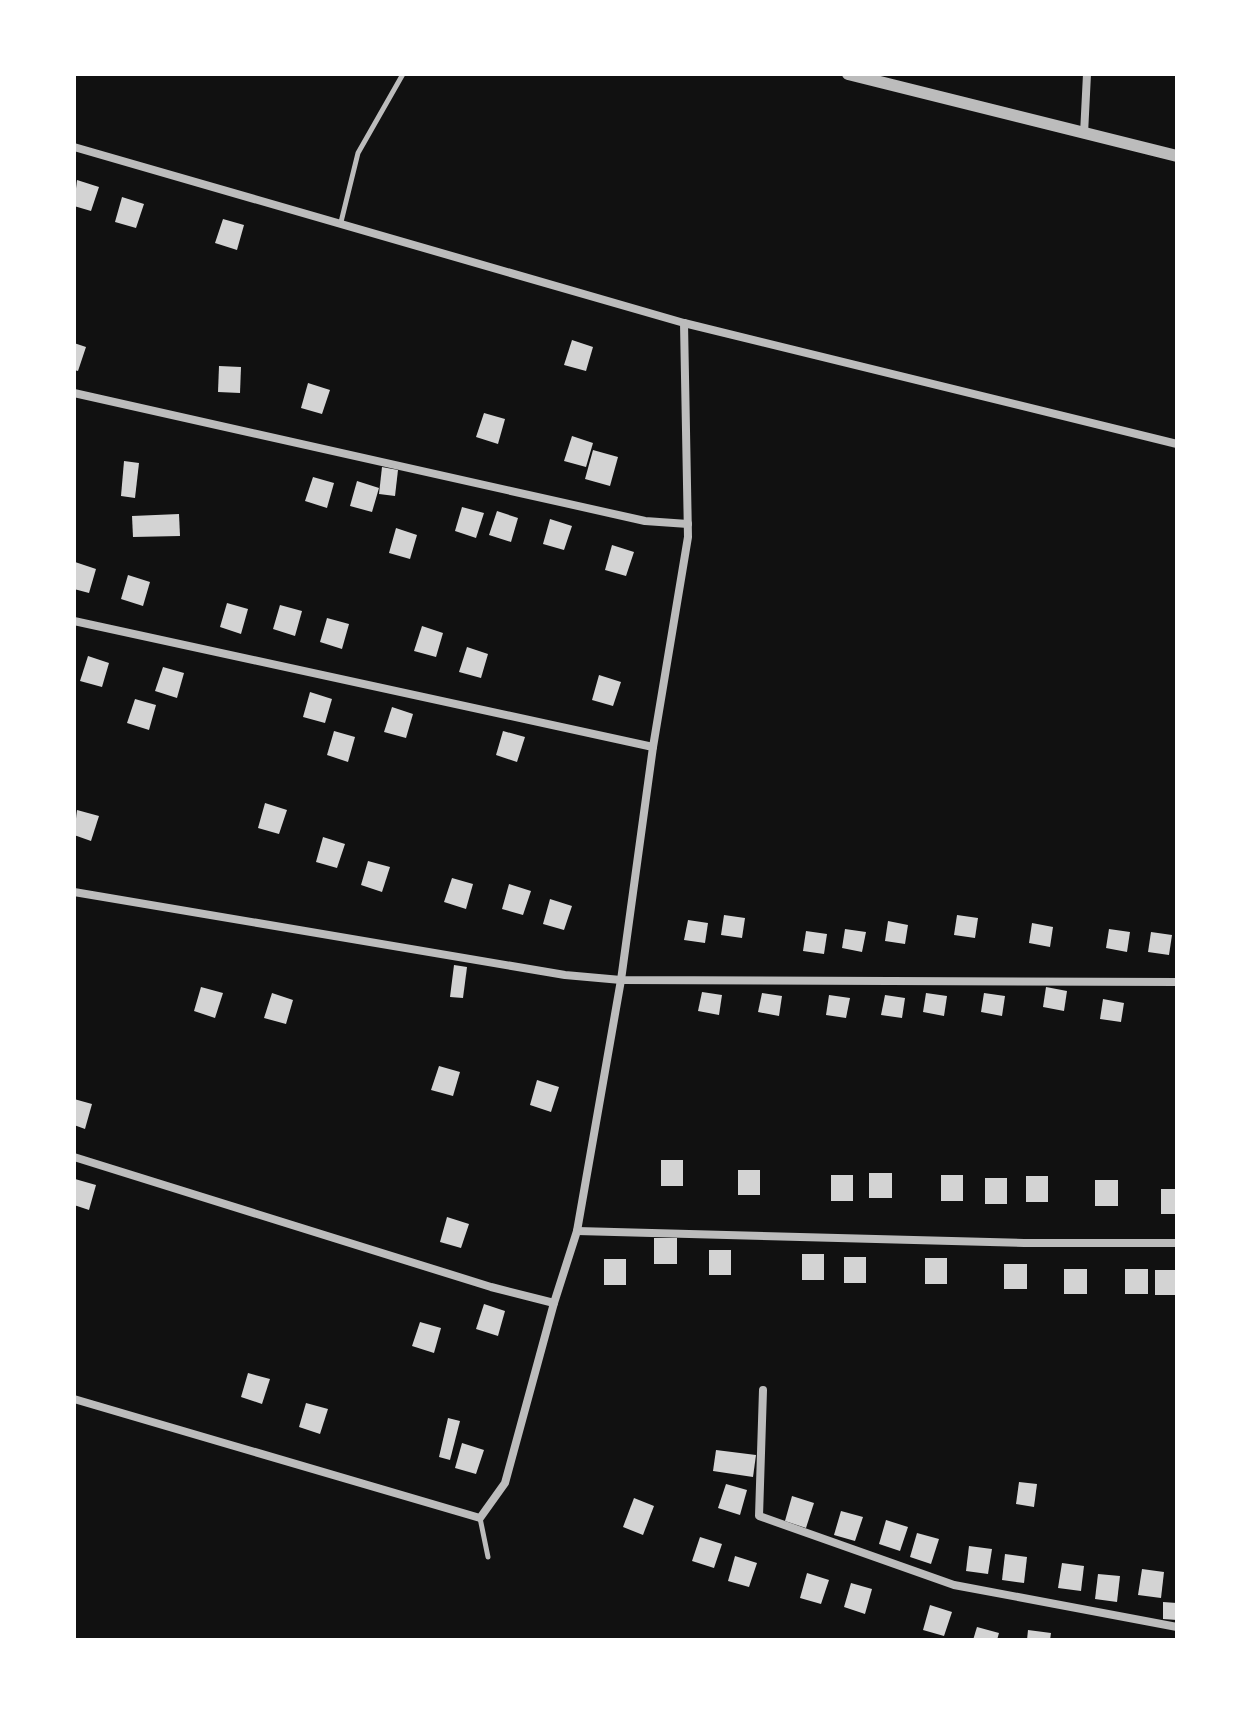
<svg xmlns="http://www.w3.org/2000/svg" width="1251" height="1714" viewBox="0 0 1251 1714" font-family="'Golos Text',sans-serif">
<style>
.building{fill:#d3d3d3}
.lines{fill:none;stroke-linecap:round;stroke-linejoin:round}
.service{stroke:#bcbcbc;stroke-width:5}
.minor{stroke:#bcbcbc;stroke-width:8}
.tertiary{stroke:#bcbcbc;stroke-width:12}
</style>
<rect width="100%" height="100%" fill="#111"/>
<g class="building">
<polygon points="77,180 99,187 91,211 74,206"/>
<polygon points="122,197 144,204 136,228 115,222"/>
<polygon points="223,219 244,225 237,250 215,243"/>
<polygon points="572,340 593,347 586,371 564,365"/>
<polygon points="74,343 86,347 78,371 74,370"/>
<polygon points="219,366 241,367 240,393 218,392"/>
<polygon points="308,383 330,390 322,414 301,408"/>
<polygon points="484,413 505,419 498,444 476,437"/>
<polygon points="572,436 593,443 586,467 564,461"/>
<polygon points="593,450 618,457 610,486 585,479"/>
<polygon points="124,461 139,463 135,498 121,496"/>
<polygon points="382,467 398,470 395,496 379,494"/>
<polygon points="313,477 334,483 327,508 305,501"/>
<polygon points="357,481 379,488 372,512 350,506"/>
<polygon points="462,507 484,513 476,538 455,531"/>
<polygon points="497,511 518,518 511,542 489,535"/>
<polygon points="179,514 180,536 133,537 132,516"/>
<polygon points="550,519 572,526 564,550 543,544"/>
<polygon points="396,528 417,535 410,559 389,553"/>
<polygon points="612,545 634,552 626,576 605,570"/>
<polygon points="75,562 96,569 89,593 74,589"/>
<polygon points="128,575 150,582 143,606 121,599"/>
<polygon points="227,603 248,609 241,634 220,627"/>
<polygon points="280,605 302,611 295,636 273,629"/>
<polygon points="327,618 349,624 342,649 320,642"/>
<polygon points="422,626 443,633 436,657 414,651"/>
<polygon points="467,647 488,654 481,678 459,672"/>
<polygon points="88,656 109,663 102,687 80,681"/>
<polygon points="163,667 184,673 177,698 155,691"/>
<polygon points="599,675 621,682 613,706 592,700"/>
<polygon points="310,692 332,699 325,723 303,717"/>
<polygon points="135,699 156,705 149,730 127,723"/>
<polygon points="392,707 413,714 406,738 384,732"/>
<polygon points="334,731 355,737 348,762 327,755"/>
<polygon points="503,731 525,737 517,762 496,755"/>
<polygon points="265,803 287,810 279,834 258,828"/>
<polygon points="77,810 99,816 91,841 74,835"/>
<polygon points="323,837 345,844 337,868 316,862"/>
<polygon points="368,861 390,867 382,892 361,885"/>
<polygon points="452,878 473,884 466,909 444,902"/>
<polygon points="509,884 531,891 523,915 502,909"/>
<polygon points="550,899 572,906 564,930 543,924"/>
<polygon points="724,915 745,918 742,938 721,935"/>
<polygon points="957,915 978,918 975,938 954,935"/>
<polygon points="688,920 708,923 705,943 684,940"/>
<polygon points="888,921 908,925 905,944 885,941"/>
<polygon points="1032,923 1053,927 1050,947 1029,943"/>
<polygon points="845,929 866,932 862,952 842,948"/>
<polygon points="1109,929 1130,932 1127,952 1106,948"/>
<polygon points="806,931 827,934 824,954 803,951"/>
<polygon points="1151,932 1172,935 1169,955 1148,952"/>
<polygon points="454,965 467,967 463,998 450,997"/>
<polygon points="201,987 223,993 215,1018 194,1011"/>
<polygon points="1046,987 1067,991 1064,1011 1043,1007"/>
<polygon points="702,992 722,995 719,1015 698,1011"/>
<polygon points="272,993 293,1000 286,1024 264,1018"/>
<polygon points="762,993 782,996 779,1016 758,1012"/>
<polygon points="926,993 947,996 944,1016 923,1012"/>
<polygon points="984,993 1005,996 1002,1016 981,1012"/>
<polygon points="829,995 850,998 846,1018 826,1015"/>
<polygon points="885,995 905,998 902,1018 881,1015"/>
<polygon points="1103,999 1124,1003 1121,1022 1100,1019"/>
<polygon points="439,1066 460,1072 453,1096 431,1090"/>
<polygon points="537,1080 559,1087 551,1112 530,1105"/>
<polygon points="74,1099 92,1104 85,1129 74,1125"/>
<rect x="661" y="1160" width="22" height="26"/>
<rect x="738" y="1170" width="22" height="25"/>
<rect x="869" y="1173" width="23" height="25"/>
<rect x="831" y="1175" width="22" height="26"/>
<rect x="941" y="1175" width="22" height="26"/>
<rect x="1026" y="1176" width="22" height="26"/>
<rect x="985" y="1178" width="22" height="26"/>
<polygon points="75,1179 96,1185 89,1210 74,1205"/>
<rect x="1095" y="1180" width="23" height="26"/>
<rect x="1161" y="1189" width="16" height="25"/>
<polygon points="447,1217 469,1224 461,1248 440,1242"/>
<rect x="654" y="1238" width="23" height="26"/>
<rect x="709" y="1250" width="22" height="25"/>
<rect x="802" y="1254" width="22" height="26"/>
<rect x="844" y="1257" width="22" height="26"/>
<rect x="925" y="1258" width="22" height="26"/>
<rect x="604" y="1259" width="22" height="26"/>
<rect x="1004" y="1264" width="23" height="25"/>
<rect x="1064" y="1269" width="23" height="25"/>
<rect x="1125" y="1269" width="23" height="25"/>
<rect x="1155" y="1270" width="22" height="25"/>
<polygon points="484,1304 505,1311 498,1336 476,1329"/>
<polygon points="420,1322 441,1328 434,1353 412,1346"/>
<polygon points="248,1373 270,1379 262,1404 241,1397"/>
<polygon points="306,1403 328,1409 320,1434 299,1427"/>
<polygon points="448,1418 460,1421 450,1460 439,1457"/>
<polygon points="462,1443 484,1450 476,1474 455,1468"/>
<polygon points="716,1450 756,1455 753,1477 713,1471"/>
<polygon points="1019,1482 1037,1484 1034,1507 1016,1504"/>
<polygon points="726,1484 747,1490 740,1515 718,1508"/>
<polygon points="792,1496 814,1503 806,1528 785,1521"/>
<polygon points="634,1498 654,1506 643,1535 623,1527"/>
<polygon points="841,1511 863,1517 855,1541 834,1535"/>
<polygon points="886,1520 908,1527 900,1551 879,1544"/>
<polygon points="917,1533 939,1539 931,1564 910,1557"/>
<polygon points="700,1537 722,1544 714,1568 692,1561"/>
<polygon points="969,1546 992,1549 988,1574 966,1571"/>
<polygon points="1005,1554 1027,1557 1024,1583 1002,1580"/>
<polygon points="735,1556 757,1563 749,1587 728,1581"/>
<polygon points="1062,1563 1084,1566 1081,1591 1058,1588"/>
<polygon points="1142,1569 1164,1572 1161,1598 1138,1595"/>
<polygon points="807,1573 829,1580 821,1604 800,1598"/>
<polygon points="1098,1574 1120,1576 1117,1602 1095,1599"/>
<polygon points="851,1583 872,1589 865,1614 844,1607"/>
<polygon points="1163,1602 1177,1603 1177,1620 1163,1619"/>
<polygon points="930,1605 952,1612 944,1636 923,1630"/>
<polygon points="977,1627 999,1633 997,1640 973,1640"/>
<polygon points="1028,1630 1051,1633 1050,1640 1027,1640"/>
</g>
<g class="lines">
<g class="service">
<polyline points="341,222 358,153 403,74"/>
<polyline points="480,1518 488,1557"/>
</g>
<g class="minor">
<polyline points="1084,134 1087,74"/>
<polyline points="74,147 684,323 1177,444"/>
<polyline points="74,393 645,521 688,524"/>
<polyline points="74,621 653,747"/>
<polyline points="74,892 565,975 621,980 1177,982"/>
<polyline points="74,1157 491,1287 554,1303"/>
<polyline points="577,1231 1024,1243 1177,1243"/>
<polyline points="763,1390 759,1516 954,1585 1177,1627"/>
<polyline points="74,1399 480,1518 505,1483 554,1303 577,1231 621,980 653,747 688,537 684,323"/>
</g>
<polyline class="tertiary" points="848,74 1177,156"/>
</g>
<rect width="1251" height="1714" fill="none" stroke="#ffffff" stroke-width="152"/>
</svg>
